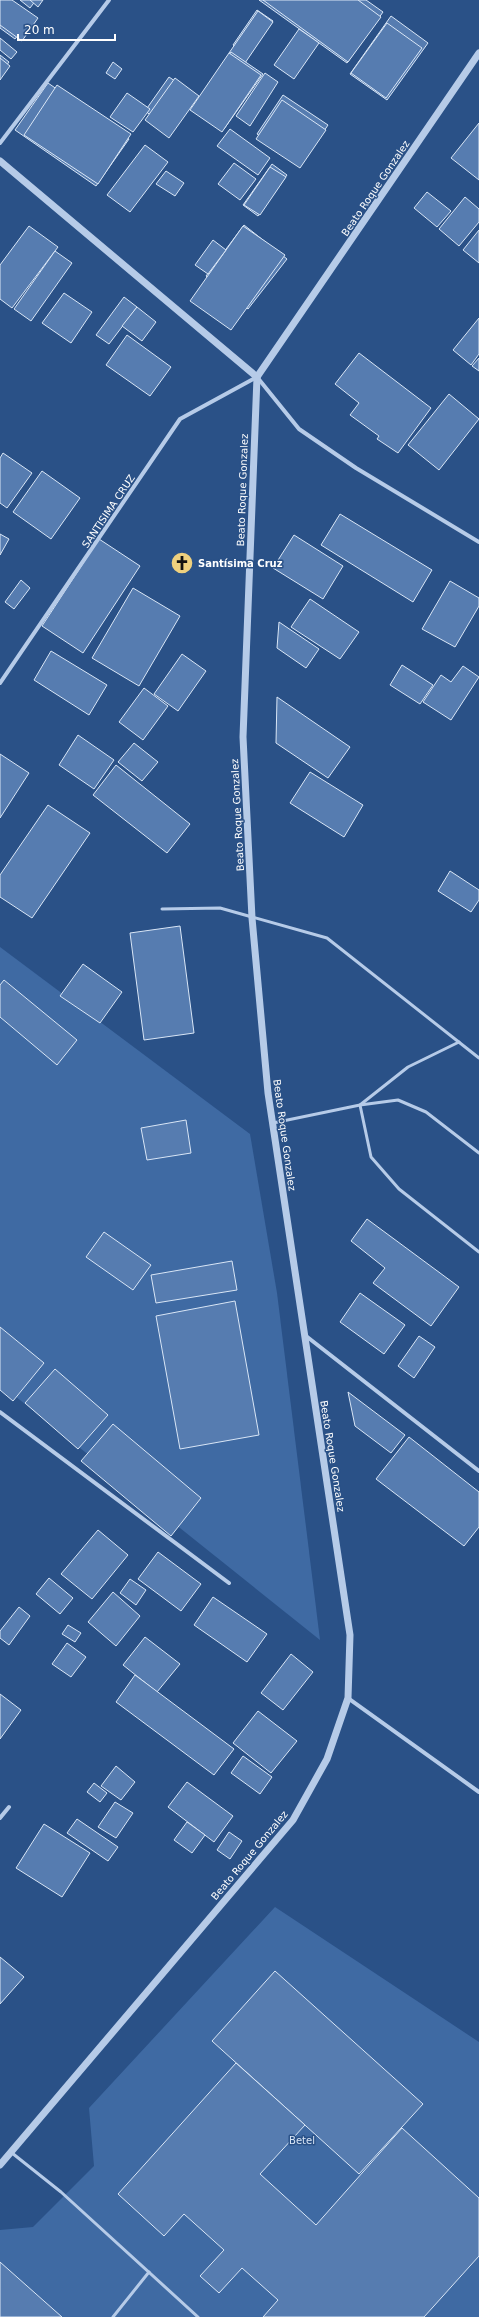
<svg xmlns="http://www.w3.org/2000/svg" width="479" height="2317" viewBox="0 0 479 2317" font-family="'DejaVu Sans',sans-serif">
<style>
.green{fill:#3f6aa3}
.building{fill:#567cb0;stroke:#d9e6f6}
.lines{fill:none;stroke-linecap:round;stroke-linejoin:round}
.service{stroke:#b6cbe8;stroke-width:3}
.minor{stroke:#b6cbe8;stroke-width:4}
.tertiary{stroke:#b6cbe8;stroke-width:7}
.labels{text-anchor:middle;stroke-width:3;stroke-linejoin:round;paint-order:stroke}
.street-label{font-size:10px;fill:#fff;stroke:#2a5187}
.poi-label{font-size:10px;font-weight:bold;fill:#fff;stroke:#2a5187;text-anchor:start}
.park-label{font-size:10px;fill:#d9e6f6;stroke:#2a5187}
</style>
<rect width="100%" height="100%" fill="#2a5187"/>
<g class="green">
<polygon points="0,947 250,1134 277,1293 320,1640 0,1384"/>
<polygon points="275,1907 479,2042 479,2317 0,2317 0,2230 33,2227 94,2166 89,2108"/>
</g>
<g class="building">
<polygon points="0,0 7,0 31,17 15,39 0,28"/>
<polygon points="0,0 12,0 38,18 22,41 0,25"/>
<polygon points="20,0 36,0 30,8"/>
<polygon points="30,0 43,0 38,7"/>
<polygon points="259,0 366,0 383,12 347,63"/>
<polygon points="263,0 358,0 381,17 348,62"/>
<polygon points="257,10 273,21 249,56 233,45"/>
<polygon points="258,11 273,22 245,63 229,53"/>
<polygon points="391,16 428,43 387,100 350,74"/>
<polygon points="387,23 422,48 386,98 351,73"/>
<polygon points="299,29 319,43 294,79 274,65"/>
<polygon points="0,38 17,52 11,59 0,50"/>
<polygon points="231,52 263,74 224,129 193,107"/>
<polygon points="229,53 261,75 222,132 190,110"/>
<polygon points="0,55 9,62 0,74"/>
<polygon points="0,58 10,66 0,80"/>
<polygon points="113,62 122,69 115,79 106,73"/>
<polygon points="265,73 278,82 250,126 236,116"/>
<polygon points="169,77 194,94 169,128 145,111"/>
<polygon points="175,78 199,96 169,138 145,120"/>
<polygon points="48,83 129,139 96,186 15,130"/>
<polygon points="57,85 131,134 98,184 24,135"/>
<polygon points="127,93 150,109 133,132 110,117"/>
<polygon points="283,95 328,125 302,164 257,134"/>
<polygon points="282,100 326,130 300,168 256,139"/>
<polygon points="479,123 479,180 451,158"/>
<polygon points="230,129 270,158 258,175 217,146"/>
<polygon points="145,145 168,162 130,212 107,195"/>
<polygon points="234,163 256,179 240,200 218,184"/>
<polygon points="272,164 287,175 258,216 243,205"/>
<polygon points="270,167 286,177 260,215 244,205"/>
<polygon points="166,171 184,183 175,196 156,184"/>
<polygon points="427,192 451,211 437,227 414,208"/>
<polygon points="465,197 479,209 479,222 459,246 439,229"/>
<polygon points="244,225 287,259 248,309 206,276"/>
<polygon points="29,226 58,247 12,308 0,299 0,265"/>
<polygon points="243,226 285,255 231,330 190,301"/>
<polygon points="479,230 479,263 463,250"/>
<polygon points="213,240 226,250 208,274 195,265"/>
<polygon points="55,251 72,263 31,321 14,309"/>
<polygon points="64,293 92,312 71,343 42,323"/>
<polygon points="124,297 137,307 109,344 96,335"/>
<polygon points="137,307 156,322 142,341 122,326"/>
<polygon points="479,318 479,354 471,365 453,350"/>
<polygon points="127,335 171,367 150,396 106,365"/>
<polygon points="359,353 431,408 398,453 377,439 379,436 350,415 359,403 335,384"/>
<polygon points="479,358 479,371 472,366"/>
<polygon points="449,394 479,419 439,470 408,445"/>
<polygon points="3,453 32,473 7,508 0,503 0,458"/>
<polygon points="42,471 80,498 51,539 13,512"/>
<polygon points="340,514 432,570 413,602 321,545"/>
<polygon points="0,534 9,539 0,555"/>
<polygon points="294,535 343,566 323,599 273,568"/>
<polygon points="99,539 140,566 83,653 42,626"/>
<polygon points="21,580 30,588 14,609 5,602"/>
<polygon points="450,581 479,598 479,606 455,647 422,629"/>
<polygon points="133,588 180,616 139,686 92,658"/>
<polygon points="310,599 359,632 340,659 291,627"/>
<polygon points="279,622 319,649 306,668 277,648"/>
<polygon points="51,651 107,685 89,715 34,680"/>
<polygon points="182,654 206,671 178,711 154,694"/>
<polygon points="402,665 433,685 420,704 390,685"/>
<polygon points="463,666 479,677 451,720 423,702 441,675 451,682"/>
<polygon points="144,688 168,706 143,740 119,722"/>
<polygon points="277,697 350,747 328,778 276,743"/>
<polygon points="78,735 114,760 94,789 59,765"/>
<polygon points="134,743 158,762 142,781 118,762"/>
<polygon points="0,754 29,773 0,818"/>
<polygon points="116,765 190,824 167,853 93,795"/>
<polygon points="310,772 363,805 344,837 290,803"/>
<polygon points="48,805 90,833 32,918 0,897 0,875"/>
<polygon points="450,871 479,890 479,900 471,912 438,891"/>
<polygon points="180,926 194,1033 144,1040 130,933"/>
<polygon points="83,964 122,992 100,1023 60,996"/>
<polygon points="4,980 77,1040 57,1065 0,1017 0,985"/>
<polygon points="186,1120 191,1153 147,1160 141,1128"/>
<polygon points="367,1219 459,1287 431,1326 373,1283 385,1268 351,1241"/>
<polygon points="104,1232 151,1265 133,1290 86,1257"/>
<polygon points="232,1261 237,1290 156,1303 151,1275"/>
<polygon points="360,1293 405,1325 384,1354 340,1322"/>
<polygon points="235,1301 259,1435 180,1449 156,1316"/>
<polygon points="0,1327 44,1363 13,1401 0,1390"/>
<polygon points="419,1336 435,1347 414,1378 398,1366"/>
<polygon points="55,1369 108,1415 78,1449 25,1403"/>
<polygon points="348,1392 405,1435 391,1453 355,1426"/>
<polygon points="113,1424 201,1498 171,1536 81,1461"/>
<polygon points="409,1437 479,1492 479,1527 464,1546 376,1479"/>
<polygon points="98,1530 128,1555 92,1599 61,1574"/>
<polygon points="158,1552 201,1584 181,1611 138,1579"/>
<polygon points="49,1578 73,1598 60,1614 36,1594"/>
<polygon points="130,1579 146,1590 136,1605 120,1593"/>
<polygon points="113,1592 140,1616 116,1646 88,1622"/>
<polygon points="213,1597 267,1634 247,1662 194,1625"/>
<polygon points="19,1607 30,1616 9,1645 0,1638 0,1631"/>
<polygon points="68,1625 81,1633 75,1642 62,1634"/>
<polygon points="145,1637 180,1664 157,1692 123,1665"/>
<polygon points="67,1643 86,1657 71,1677 52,1664"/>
<polygon points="291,1654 313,1672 283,1710 261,1693"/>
<polygon points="135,1675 234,1749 214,1775 116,1702"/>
<polygon points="0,1694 21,1710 0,1739"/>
<polygon points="258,1711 297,1741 271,1773 233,1743"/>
<polygon points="243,1756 272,1777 260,1794 231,1773"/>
<polygon points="116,1766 135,1782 121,1800 101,1786"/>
<polygon points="187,1782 233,1816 214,1842 168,1807"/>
<polygon points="94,1783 107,1793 100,1802 87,1792"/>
<polygon points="115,1802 133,1813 116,1838 98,1827"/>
<polygon points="77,1819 118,1847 108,1861 67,1833"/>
<polygon points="187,1822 205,1835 192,1853 174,1840"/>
<polygon points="44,1824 90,1853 62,1897 16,1868"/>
<polygon points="229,1832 242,1841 230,1859 217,1850"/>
<polygon points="0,1957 24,1977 0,2004"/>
<polygon points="275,1971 423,2104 359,2174 212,2041"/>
<polygon points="236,2063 305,2125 260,2174 316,2225 402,2128 479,2198 479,2256 424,2317 263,2317 278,2300 242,2268 219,2293 200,2276 224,2250 184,2214 164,2236 118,2194"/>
<polygon points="0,2262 62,2317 0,2317"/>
</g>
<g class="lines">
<g class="service">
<polyline points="162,909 220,908 327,938 479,1058"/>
<polyline points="459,1042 408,1067 360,1105 371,1157 399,1189 479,1252"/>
<polyline points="273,1123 360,1105 398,1100 426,1112 479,1153"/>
<polyline points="12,2153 61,2192 198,2317"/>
<polyline points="113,2317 149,2272"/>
</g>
<g class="minor">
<polyline points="0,143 109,0"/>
<polyline points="0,683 180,419 257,377 299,429 356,468 479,542"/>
<polyline points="306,1336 479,1471"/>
<polyline points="0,1412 229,1583"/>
<polyline points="348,1698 479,1792"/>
<polyline points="0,1818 9,1807"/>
</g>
<g class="tertiary">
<polyline points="0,161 257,377"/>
<polyline points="0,2165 293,1820 327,1759 348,1698 350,1635 268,1093 252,918 243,737 257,377 479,53"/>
</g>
</g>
<defs>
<g id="church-disc" transform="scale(1.15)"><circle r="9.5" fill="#eed07e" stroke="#2a5187"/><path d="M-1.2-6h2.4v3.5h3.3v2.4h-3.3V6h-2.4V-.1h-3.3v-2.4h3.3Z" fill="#111"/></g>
</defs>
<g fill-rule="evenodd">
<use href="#church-disc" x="182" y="563"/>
</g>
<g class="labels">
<g class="street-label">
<text transform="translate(375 188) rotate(-56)" y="4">Beato Roque Gonzalez</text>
<text transform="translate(242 490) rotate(-88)" y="4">Beato Roque Gonzalez</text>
<text transform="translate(108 511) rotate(-56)" y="4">SANTISIMA CRUZ</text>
<text transform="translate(237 815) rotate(-93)" y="4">Beato Roque Gonzalez</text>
<text transform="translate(285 1135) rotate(82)" y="4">Beato Roque Gonzalez</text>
<text transform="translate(333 1456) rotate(81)" y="4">Beato Roque Gonzalez</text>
<text transform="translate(249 1855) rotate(-50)" y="4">Beato Roque Gonzalez</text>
</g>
<g class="poi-label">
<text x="198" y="567">Santísima Cruz</text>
</g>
<g class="park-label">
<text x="302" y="2144">Betel</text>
</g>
</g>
<path d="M18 34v6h97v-6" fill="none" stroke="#ffffff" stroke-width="2"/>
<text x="24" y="34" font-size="12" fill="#ffffff" stroke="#2a5187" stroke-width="3" paint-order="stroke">20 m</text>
</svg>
